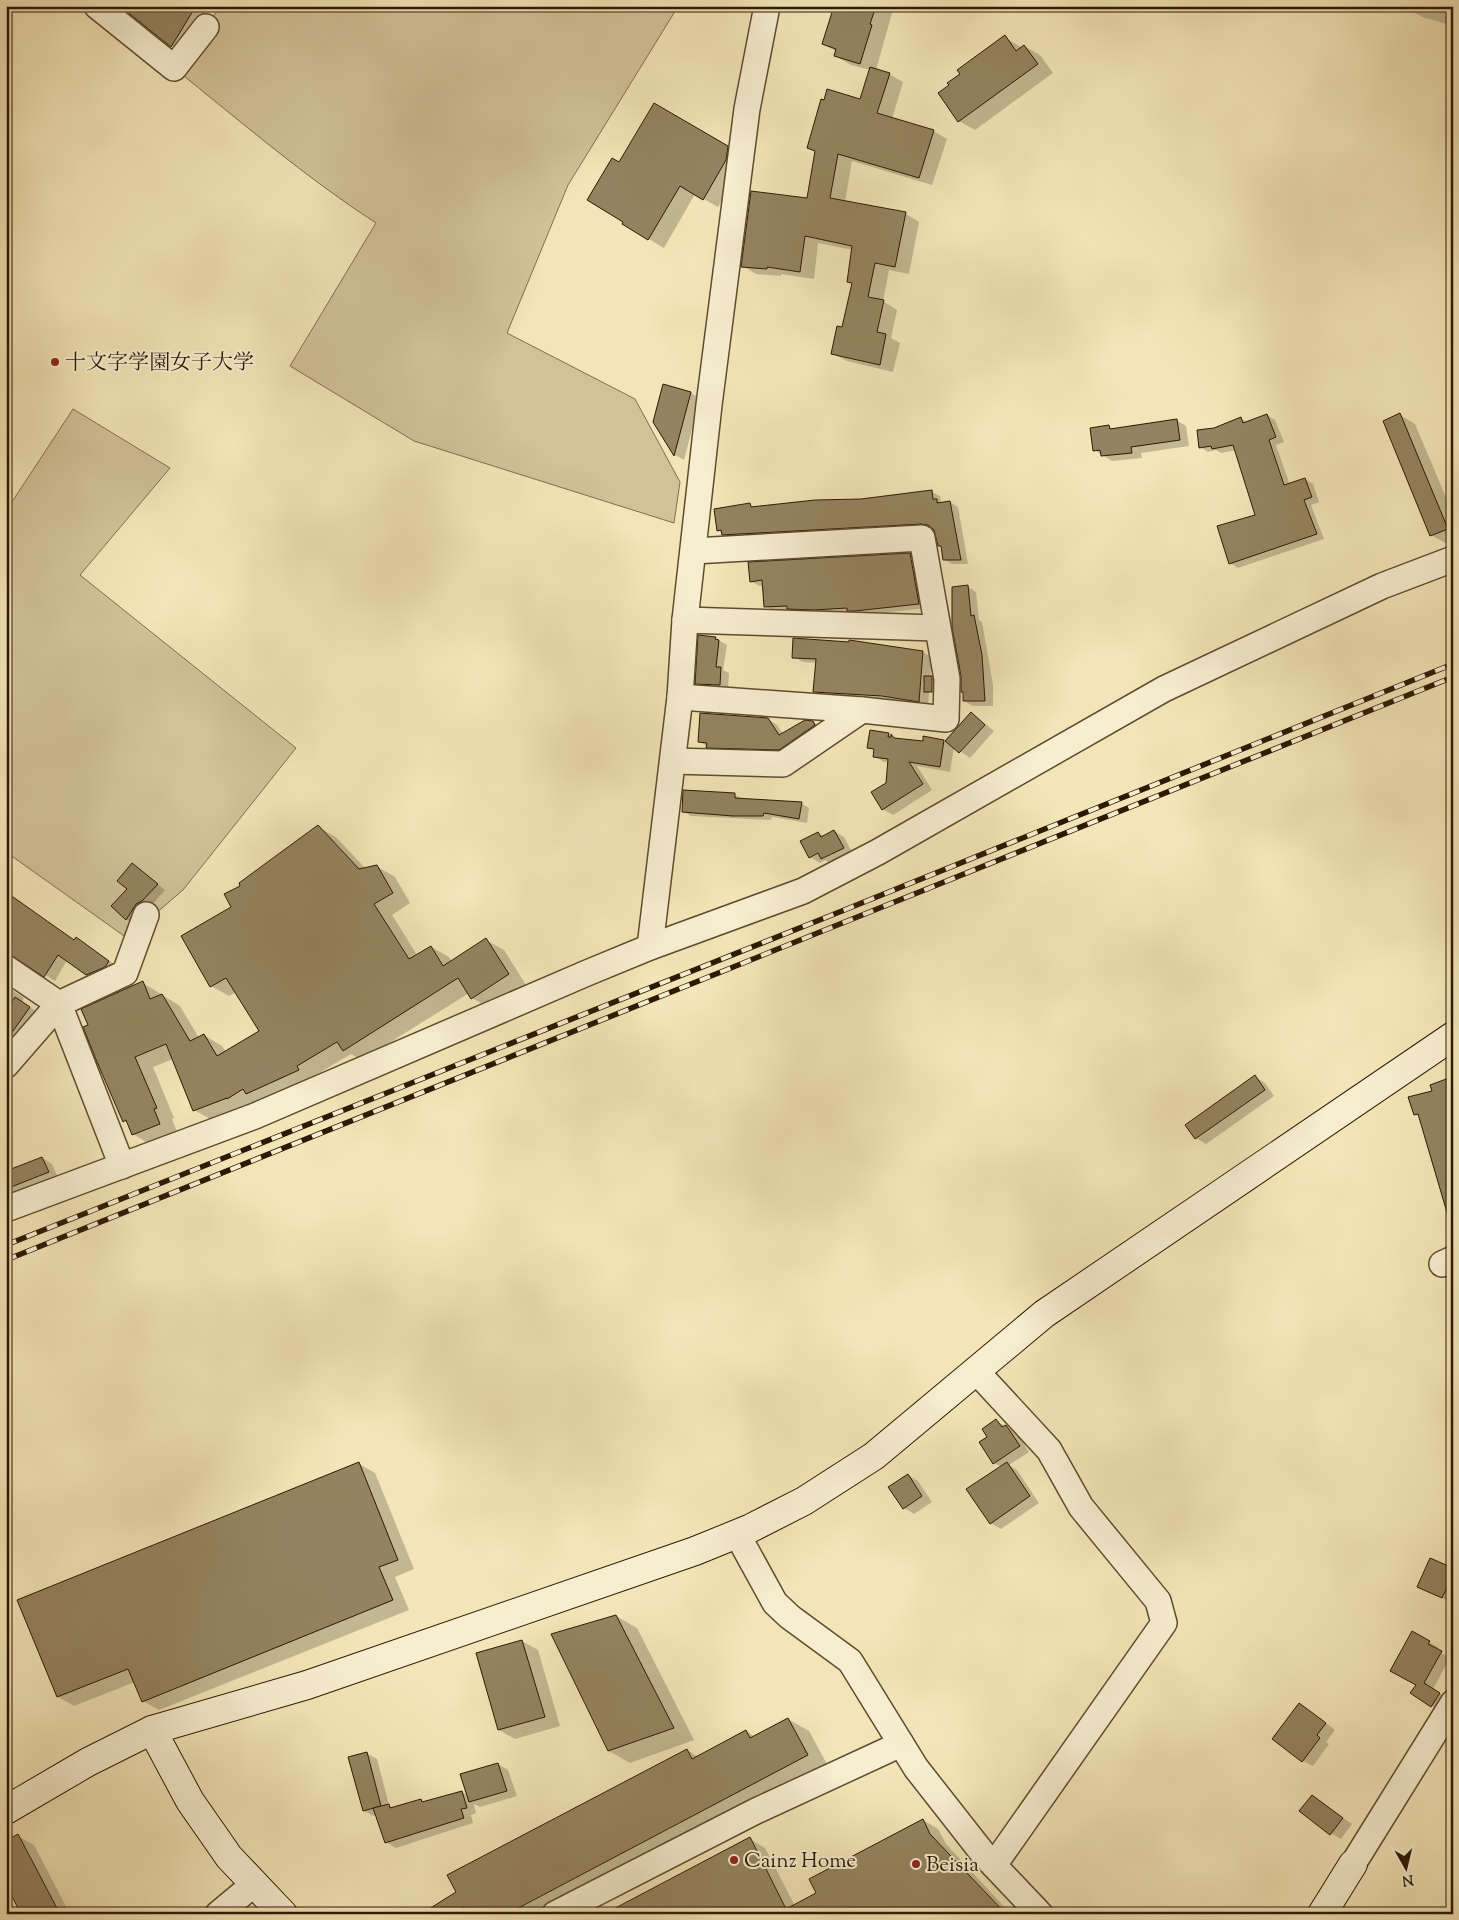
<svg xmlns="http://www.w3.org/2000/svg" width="1459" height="1920" viewBox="0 0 1459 1920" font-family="'Sorts Mill Goudy','Noto Serif JP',serif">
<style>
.green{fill:#d2c298;stroke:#806d4d}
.shadow{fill:#0003}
.building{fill:#948360;stroke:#2e1802}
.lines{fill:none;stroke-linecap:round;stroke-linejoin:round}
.street-casing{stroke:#5f4b2f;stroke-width:28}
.secondary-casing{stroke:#2e1802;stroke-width:30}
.street{stroke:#f7eed0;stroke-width:25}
.secondary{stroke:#f7eed0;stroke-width:28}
.rail-casing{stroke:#2e1802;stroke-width:5.5}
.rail{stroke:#f7eed0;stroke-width:4;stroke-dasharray:11;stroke-linecap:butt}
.poi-dot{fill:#8f2418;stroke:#f7eed0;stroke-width:2}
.labels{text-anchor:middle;stroke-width:4;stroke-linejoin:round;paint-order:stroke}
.poi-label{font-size:21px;fill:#2e1802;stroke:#f7eed0;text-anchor:start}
</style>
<rect width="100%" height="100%" fill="#f3e5b7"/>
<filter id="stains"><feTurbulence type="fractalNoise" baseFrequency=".004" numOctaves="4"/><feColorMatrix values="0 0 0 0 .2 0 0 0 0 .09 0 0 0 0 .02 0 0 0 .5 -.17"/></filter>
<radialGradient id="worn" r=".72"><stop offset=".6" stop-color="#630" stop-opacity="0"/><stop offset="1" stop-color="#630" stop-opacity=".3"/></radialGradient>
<g class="green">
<path d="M221,6H666L674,13L568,185L507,333L635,399L680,482L674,523L414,441L290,366L376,223C305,177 240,121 174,68Z"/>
<polygon points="73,409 170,468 80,575 296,748 183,890 127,938 6,852 6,511"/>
<polygon points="6,1894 17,1914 6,1914"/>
</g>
<g class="shadow">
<polygon points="122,6 204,6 203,8 206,10 181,51 172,46"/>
<polygon points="835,6 894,6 876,70 889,74 903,82 892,119 933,131 947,139 932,185 852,161 845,202 906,214 919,222 909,274 889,270 883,301 897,310 891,338 900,343 893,372 847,361 833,354 843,328 853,284 848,281 853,250 818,243 814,279 781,274 781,276 756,274 743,266 808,200 816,152 808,147 861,100 870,70 851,65 836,56 837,52 823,44"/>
<polygon points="1413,6 1452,6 1447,24 1422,17 1412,11"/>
<polygon points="1453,19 1453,31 1449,21"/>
<polygon points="1005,37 1022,48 1024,46 1040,55 1053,73 975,130 959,121 962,74"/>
<polygon points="654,105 742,156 741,169 718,207 695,194 664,248 624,224 620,164"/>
<polygon points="691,393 700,398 684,460 675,455 654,422"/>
<polygon points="1267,415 1275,420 1284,442 1276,445 1290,485 1305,479 1313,484 1319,502 1311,505 1324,539 1238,568 1230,563 1256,516 1236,450 1221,453 1216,450 1208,452 1200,447 1214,429 1241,419 1248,422"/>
<polygon points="1400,415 1415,424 1453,514 1453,541 1447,544 1431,535"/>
<polygon points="1176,420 1186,426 1189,446 1141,453 1142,458 1112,461 1094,450 1109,427 1114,430"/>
<polygon points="932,492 940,496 941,502 950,502 958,507 968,564 952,564 944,559 943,547 939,545 934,528 930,528 731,539 718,530 750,505 754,507 862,500"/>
<polygon points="910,554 917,559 926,608 864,615 855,614 850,611 796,612 791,610 772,610 765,606 764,585 759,586 751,581"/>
<polygon points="967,586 976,592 979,620 982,622 993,685 993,706 973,706 964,701"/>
<polygon points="715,638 727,645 723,670 729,673 728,689 704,687 697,683"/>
<polygon points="922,652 932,657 928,706 824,697 814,691 817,663 803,662 794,657"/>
<polygon points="971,714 981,720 994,731 970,758 954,747 950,772 917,766 932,790 893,815 883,809 889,762 884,762 874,756 875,751 869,748 888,734 898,739 924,742 924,737 946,742"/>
<polygon points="768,719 777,725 783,734 813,722 823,728 789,754 717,752 700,742"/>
<polygon points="735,795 743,799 801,803 809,808 807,823 772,817 771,820 691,816 683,811"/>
<polygon points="318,827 336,837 366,869 376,866 395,877 410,903 392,915 417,955 431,947 449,957 452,962 486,940 504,950 526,985 490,1008 472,998 469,993 362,1060 351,1054 314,1076 317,1081 212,1120 194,1110 173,1059 153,1067 174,1118 172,1119 178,1134 151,1145 133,1134 128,1123 124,1121 143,983 180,1006 199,1038 204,1035 222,1046 226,1052 261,1031 236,992 229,996 211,986 232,907 242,886"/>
<polygon points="834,831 844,837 853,854 832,864 825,860 820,863 810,857 818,833 824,836"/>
<polygon points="132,864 165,890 135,924 126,919"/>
<polygon points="75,941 86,945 118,967 97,980 67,960 55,981 19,958"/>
<polygon points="6,986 24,998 22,1001 39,1014 6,1061"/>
<polygon points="1255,1077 1265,1083 1274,1096 1206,1144 1196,1138"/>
<polygon points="1453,1078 1453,1220 1420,1117 1415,1114 1434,1091 1432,1086"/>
<polygon points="42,1158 52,1164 58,1178 17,1194 7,1188"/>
<polygon points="996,1421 1016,1432 1029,1452 1009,1465 1017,1470 1039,1503 1001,1529 991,1523 1002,1467 994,1463"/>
<polygon points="359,1464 375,1473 414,1569 395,1577 409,1610 159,1710 143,1701 135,1682 74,1706 58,1697"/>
<polygon points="908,1475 918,1481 932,1502 914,1514 904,1508"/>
<polygon points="1453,1570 1453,1603 1428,1592"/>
<polygon points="616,1616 637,1628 694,1740 630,1763 609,1751 553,1635"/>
<polygon points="1413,1633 1438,1647 1436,1650 1450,1658 1433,1689 1448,1699 1440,1711 1432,1706 1417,1685"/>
<polygon points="522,1641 538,1650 560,1726 515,1739 499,1730"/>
<polygon points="1309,1710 1335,1730 1326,1742 1329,1744 1313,1766 1303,1761"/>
<polygon points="788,1719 809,1731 828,1766 549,1914 423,1914 687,1750 698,1757 746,1731 755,1737"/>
<polygon points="366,1753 377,1759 389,1805 393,1808 421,1800 425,1802 462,1792 468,1796 498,1764 508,1770 517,1796 480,1807 474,1804 476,1813 471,1815 473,1823 396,1848 386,1842 377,1815 374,1816 364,1811"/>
<polygon points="1312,1796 1352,1824 1341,1839 1331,1833"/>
<polygon points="923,1820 938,1829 946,1844 1011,1914 607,1914 750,1839 765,1848 795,1906 818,1894"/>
<polygon points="18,1836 34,1845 70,1914 23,1914"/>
</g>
<g class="building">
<polygon points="120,6 196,6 171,47"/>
<polygon points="834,6 876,6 870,24 872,25 860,64 834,56 836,49 822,44"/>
<polygon points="1005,35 1016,51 1024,45 1038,64 958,122 938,93 949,85 947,83 960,74 957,70"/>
<polygon points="870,67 890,73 877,113 934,130 919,178 838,154 830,198 906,212 895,267 875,263 868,297 884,300 877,332 886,334 880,365 831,354 837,326 842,327 852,283 847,282 852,246 805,236 800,272 767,267 767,269 741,267 751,191 807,198 815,151 807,148 821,99 824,100 827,89 860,99"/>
<polygon points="654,103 728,146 726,160 703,200 680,186 648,240 622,224 623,222 587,200 612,158 619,162"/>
<polygon points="663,384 691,392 674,456 653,422"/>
<polygon points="1400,413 1448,529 1430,536 1383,421"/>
<polygon points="1267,414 1276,437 1269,440 1284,485 1305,478 1312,497 1304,500 1317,534 1229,564 1217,526 1255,515 1233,445 1212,449 1211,446 1199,448 1197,430 1214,428 1241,417 1243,423"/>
<polygon points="1177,419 1180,440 1131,447 1132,453 1101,456 1100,450 1093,451 1090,428 1109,425 1110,429"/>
<polygon points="932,490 933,499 937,499 937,503 950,501 961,560 943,560 941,546 938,546 934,530 928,525 921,524 722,535 721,530 717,531 714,509 750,503 751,507 815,500 861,499"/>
<polygon points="910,553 919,604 855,611 847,611 847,608 814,610 787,609 787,606 764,607 762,580 750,582 748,562"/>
<polygon points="968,585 971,616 974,615 982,655 985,701 963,701 963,692 961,692 961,676 952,627 952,587"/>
<polygon points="698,635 716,637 715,639 719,640 716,667 721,667 720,685 695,684"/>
<polygon points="793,638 849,642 849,640 923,651 919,702 882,696 813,692 816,659 792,658"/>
<rect x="924" y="676" width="8" height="16"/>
<polygon points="971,712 985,725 959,753 945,741"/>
<polygon points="700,713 768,718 779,735 805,720 813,721 815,725 779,750 706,748 707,743 698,742"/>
<polygon points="870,730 889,733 888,737 891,737 891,734 894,738 923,741 923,736 944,740 940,767 909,762 923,784 882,810 871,792 886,783 888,759 873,757 874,749 867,748"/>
<polygon points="683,790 735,793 735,798 802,802 799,819 764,813 763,816 733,816 682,812"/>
<polygon points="318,825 359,869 377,865 393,893 374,904 409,959 431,946 443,966 486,938 509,974 471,999 458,978 343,1051 337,1042 297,1066 299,1070 246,1094 243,1089 227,1099 227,1098 193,1111 166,1044 135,1057 157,1108 154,1109 160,1124 132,1135 126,1120 123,1122 97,1062 83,1027 88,1025 81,1009 143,981 150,999 162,994 190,1041 204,1034 217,1056 259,1031 226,978 210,987 181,936 231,907 224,894 240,886 239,883"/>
<polygon points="834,830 844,848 821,859 818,853 809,858 800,841 818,832 821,837"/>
<polygon points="132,863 158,884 142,901 136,904 126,920 111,906 127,889 117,881"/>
<polygon points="6,892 74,940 76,937 109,961 105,967 86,975 58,955 44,977 6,952"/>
<polygon points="15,997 30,1007 6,1041 6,1010"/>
<polygon points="1255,1075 1265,1090 1195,1139 1185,1125"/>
<polygon points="1449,1078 1453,1088 1453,1216 1448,1216 1418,1114 1414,1115 1408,1097 1432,1091 1430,1085"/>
<polygon points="42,1157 49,1172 6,1189 6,1171"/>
<polygon points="996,1419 1002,1427 1006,1425 1020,1446 993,1464 979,1442 987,1437 982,1429"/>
<polygon points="359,1462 398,1560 379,1567 393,1600 142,1702 128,1669 57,1697 17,1600"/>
<polygon points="1007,1462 1030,1496 990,1524 966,1489"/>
<polygon points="908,1474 922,1496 903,1509 888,1487"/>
<polygon points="1430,1558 1453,1568 1453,1575 1442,1598 1417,1587"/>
<polygon points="616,1615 674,1728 608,1751 551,1634"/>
<polygon points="1412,1631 1430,1641 1428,1644 1442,1651 1424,1683 1440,1693 1431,1707 1410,1693 1416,1685 1390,1671"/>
<polygon points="522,1640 545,1717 498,1730 476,1653"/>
<polygon points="1299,1703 1326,1723 1317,1735 1320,1738 1302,1762 1272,1739"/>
<polygon points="788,1718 808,1755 507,1914 467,1914 464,1907 452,1914 421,1914 456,1892 447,1875 687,1749 692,1759 746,1730 750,1738"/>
<polygon points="367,1752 381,1806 363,1811 348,1757"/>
<polygon points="498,1763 507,1791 469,1802 460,1774"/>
<polygon points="462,1791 467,1808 461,1809 464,1818 385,1843 373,1808 389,1804 390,1808 421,1799 422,1802"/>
<polygon points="1312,1795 1343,1818 1330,1835 1299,1811"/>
<polygon points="923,1819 930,1834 1006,1914 604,1914 750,1837 786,1909 816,1893 809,1879"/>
<polygon points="18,1834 60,1914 21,1914 6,1885 6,1841"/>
</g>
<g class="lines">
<g class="street-casing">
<g id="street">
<polyline points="97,6 174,68 206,27"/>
<polyline points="685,620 937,628"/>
<polyline points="680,697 862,710 946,719 947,679 922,538 694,551"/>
<polyline points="673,761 783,764 862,710"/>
<polyline points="650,947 680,697 685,620 709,405 747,109 767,6"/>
<polyline points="6,968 59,1004 122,1166"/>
<polyline points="6,1065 59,1004 125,973 146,915"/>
<polyline points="6,1209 255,1116 587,973 650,947 803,891 878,852 1164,689 1382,586 1453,559"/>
<polyline points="1442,1264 1453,1259"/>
<polyline points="976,1371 1049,1450 1081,1507 1158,1601 1164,1623 994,1865"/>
<polyline points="737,1534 775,1603 790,1617 850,1661 916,1768 985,1856 1040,1914"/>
<polyline points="1353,1864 1453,1703"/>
<polyline points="218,1914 254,1884"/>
<polyline points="555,1914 756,1811 901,1744"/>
</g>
</g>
<g class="secondary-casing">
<g id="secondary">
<polyline points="152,1730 190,1801 229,1857 283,1914"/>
<polyline points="6,1810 88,1762 152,1730 307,1685 695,1551 749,1529 804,1501 874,1456 1044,1314 1453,1036"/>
<polyline points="1322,1914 1353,1864"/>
</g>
</g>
<use href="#street" class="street"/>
<use href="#secondary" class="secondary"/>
<g class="rail-casing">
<g id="rail">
<polyline points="6,1245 827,917 1453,664"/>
<polyline points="6,1260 1453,677"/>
</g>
</g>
<use href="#rail" class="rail"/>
</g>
<g class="poi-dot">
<circle cx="55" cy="362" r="5"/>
<circle cx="734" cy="1860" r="5"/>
<circle cx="916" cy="1864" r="5"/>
</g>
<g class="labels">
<g class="poi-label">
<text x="65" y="369">十文字学園女子大学</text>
<text x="744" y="1867">Cainz Home</text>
<text x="926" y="1871">Beisia</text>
</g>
</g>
<rect width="1459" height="1920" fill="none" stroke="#f3e5b7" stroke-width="25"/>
<rect x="8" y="8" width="1444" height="1905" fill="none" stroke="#2e1802" stroke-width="2.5"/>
<rect x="12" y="12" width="1434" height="1895" fill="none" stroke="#2e1802"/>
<g transform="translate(1406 1868) rotate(172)" stroke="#f7eed0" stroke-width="4" paint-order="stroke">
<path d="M0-4L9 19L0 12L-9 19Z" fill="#2e1802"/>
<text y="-8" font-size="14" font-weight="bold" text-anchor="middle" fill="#2e1802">N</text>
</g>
<rect width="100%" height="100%" filter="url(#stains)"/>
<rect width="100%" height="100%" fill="url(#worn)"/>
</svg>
